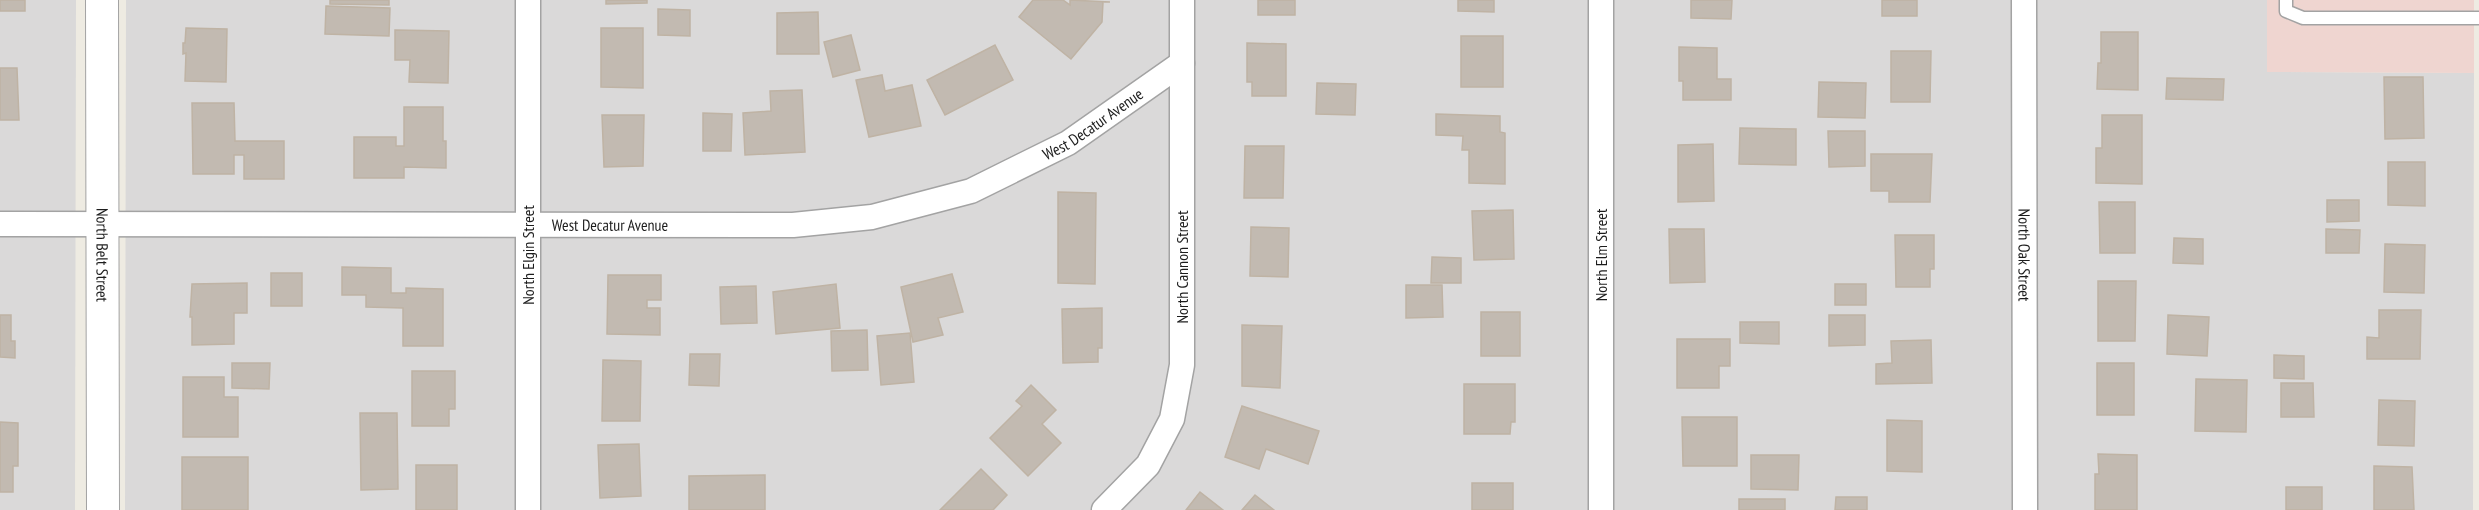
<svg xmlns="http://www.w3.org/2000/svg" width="2479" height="510" viewBox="0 0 2479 510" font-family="'PT Sans Narrow',sans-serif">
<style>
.residential{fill:#dad9d9}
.commercial{fill:#efd5d0}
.building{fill:#c2bab1;stroke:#bfb3a4;stroke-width:1.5}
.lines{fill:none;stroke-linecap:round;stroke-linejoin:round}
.service-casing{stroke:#a3a3a3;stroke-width:15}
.minor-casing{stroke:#a3a3a3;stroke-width:27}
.tertiary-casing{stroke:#a3a3a3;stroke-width:34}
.service{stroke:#fff;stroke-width:12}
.minor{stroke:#fff;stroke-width:24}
.tertiary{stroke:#fff;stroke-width:32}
.labels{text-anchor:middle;stroke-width:4.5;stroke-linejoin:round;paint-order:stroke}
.street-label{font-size:16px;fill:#1c1c1c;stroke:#fff}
</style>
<rect width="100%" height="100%" fill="#eeebe2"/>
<g class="residential">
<polygon points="0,0 76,0 75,510 0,510"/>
<polygon points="126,0 2267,0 2267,72 2474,73 2473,510 125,510"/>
</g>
<polygon class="commercial" points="2267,0 2474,0 2474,73 2267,72"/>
<g class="building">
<rect x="0" y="0" width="25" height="11"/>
<polygon points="330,0 389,0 389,5 330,4"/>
<polygon points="606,0 647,0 647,3 606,4"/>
<polygon points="1033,0 1063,0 1070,5 1070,0 1110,2 1103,2 1102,22 1071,59 1019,17"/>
<rect x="1258" y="0" width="37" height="15"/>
<polygon points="1458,0 1494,0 1494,12 1458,11"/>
<polygon points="1691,0 1732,0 1731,19 1691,18"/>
<rect x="1882" y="0" width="35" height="16"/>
<polygon points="326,6 390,8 389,36 325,34"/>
<polygon points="658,9 690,10 690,36 658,35"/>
<polygon points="818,12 819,54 777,54 777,13"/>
<polygon points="186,28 227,29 226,82 185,81 186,53 183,54 183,43 185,43"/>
<polygon points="601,28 643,28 643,88 601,87"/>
<polygon points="395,30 449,31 448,83 409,82 410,60 395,60"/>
<polygon points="2101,32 2138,32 2138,90 2097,89 2098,63 2101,63"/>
<polygon points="851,35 860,70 833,77 824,42"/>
<rect x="1461" y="36" width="42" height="51"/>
<polygon points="1247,43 1286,44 1286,96 1252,96 1252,82 1247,82"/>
<polygon points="995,45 1013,80 945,115 927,80"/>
<polygon points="1679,47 1717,48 1717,79 1731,79 1731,100 1683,100 1683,81 1679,81"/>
<polygon points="1891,51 1931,51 1930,102 1891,102"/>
<polygon points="0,68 17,68 19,120 0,120"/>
<polygon points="882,75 885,91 912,85 921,126 869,137 856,80"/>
<polygon points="2384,77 2423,77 2424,138 2385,139"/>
<polygon points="2167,78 2224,79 2223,100 2166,99"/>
<polygon points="1819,82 1866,83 1865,118 1818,117"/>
<polygon points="1317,83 1356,84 1355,115 1316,114"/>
<polygon points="802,90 805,152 745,155 743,113 771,111 770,91"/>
<polygon points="192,103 234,103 235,141 284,141 284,179 244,179 244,155 234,155 234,174 193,174"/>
<polygon points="404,107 443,107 443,141 446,141 446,168 404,167 404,178 354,178 354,137 396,137 396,146 404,146"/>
<polygon points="703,113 732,114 731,151 703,151"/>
<polygon points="1436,114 1500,116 1500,132 1505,133 1505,184 1469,183 1469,150 1462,150 1463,136 1436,135"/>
<polygon points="602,115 644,115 643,166 604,167"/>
<polygon points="2102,115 2142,115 2142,184 2096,183 2096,148 2102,148"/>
<polygon points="1740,128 1796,129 1796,165 1739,164"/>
<polygon points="1828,131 1865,131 1865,166 1829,167"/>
<polygon points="1713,144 1714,201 1678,202 1678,145"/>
<polygon points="1245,146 1284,146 1283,198 1244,198"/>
<polygon points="1871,154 1932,154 1930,202 1889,202 1889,191 1871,191"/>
<polygon points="2388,162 2425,162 2425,206 2388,205"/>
<polygon points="1058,192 1096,193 1095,284 1058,283"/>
<polygon points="2327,200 2359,200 2359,221 2327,222"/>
<polygon points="2099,202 2135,202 2135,253 2100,253"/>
<polygon points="1513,210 1514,259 1474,260 1472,211"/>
<polygon points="1251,227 1289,228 1288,277 1250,276"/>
<polygon points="1669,229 1704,229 1705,282 1670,283"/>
<polygon points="2326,229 2360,230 2359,253 2326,253"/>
<polygon points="1895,235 1934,235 1934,269 1930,269 1930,287 1896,287"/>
<polygon points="2174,238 2203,239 2203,264 2173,263"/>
<polygon points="2385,244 2425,245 2424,293 2384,292"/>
<polygon points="1432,257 1461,258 1461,283 1431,283"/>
<polygon points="342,267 391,268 391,293 406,293 406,288 443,289 443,346 403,346 403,308 366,307 366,295 342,295"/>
<rect x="271" y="273" width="31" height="33"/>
<polygon points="952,274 963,312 938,318 943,335 913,342 901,287"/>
<polygon points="608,275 661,275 661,300 647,300 647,308 660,308 660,335 607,334"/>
<polygon points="2098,281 2136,281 2135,341 2098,341"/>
<polygon points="247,283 247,313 234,313 234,344 192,345 192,317 190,317 192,284"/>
<polygon points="836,284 840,328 776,334 773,292"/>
<rect x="1835" y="284" width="31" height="21"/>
<polygon points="1406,285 1442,285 1443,317 1406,318"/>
<polygon points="756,286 757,323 721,324 720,287"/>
<polygon points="1102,308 1102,348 1098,348 1098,362 1063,363 1062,309"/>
<polygon points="2379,310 2421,310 2420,359 2367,359 2367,337 2379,338"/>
<rect x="1481" y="312" width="39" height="44"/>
<polygon points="0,315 11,315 11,341 15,341 15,358 0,357"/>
<polygon points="1829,315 1865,315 1865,345 1829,346"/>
<polygon points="2168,315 2209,317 2207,356 2167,354"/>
<polygon points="1740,322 1779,322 1779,344 1740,343"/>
<polygon points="1242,325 1282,326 1280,388 1242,386"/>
<polygon points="867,330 868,370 832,371 831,331"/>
<polygon points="910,333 914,382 881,385 877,336"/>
<polygon points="1677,339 1730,339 1730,366 1719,366 1719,388 1677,388"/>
<polygon points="1931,340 1932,383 1876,384 1876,364 1892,363 1891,341"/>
<polygon points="690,354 720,354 719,386 689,385"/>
<polygon points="2274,355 2304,356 2304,379 2274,378"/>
<polygon points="603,360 641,361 640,421 602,421"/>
<polygon points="232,363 270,363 269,389 232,388"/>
<rect x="2097" y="363" width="37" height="52"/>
<polygon points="412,371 455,371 455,409 449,409 449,426 412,426"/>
<polygon points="183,377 224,377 224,397 238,397 238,437 183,437"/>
<polygon points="2196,379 2247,380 2246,432 2195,431"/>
<polygon points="2281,383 2313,383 2314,417 2281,417"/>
<polygon points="1464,384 1515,384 1515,422 1511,422 1510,434 1464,434"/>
<polygon points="1031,385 1056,410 1042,424 1061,443 1028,476 990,438 1022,406 1016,401"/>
<polygon points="2379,400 2415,401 2414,446 2378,445"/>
<polygon points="1242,406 1319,431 1308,464 1266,449 1259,469 1225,457"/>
<polygon points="360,413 397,413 398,489 361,490"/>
<polygon points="1682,417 1737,417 1737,466 1683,466"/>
<polygon points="1887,420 1922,421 1922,472 1887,471"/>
<polygon points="0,422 18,423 18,466 13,466 13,492 0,492"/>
<polygon points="639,444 641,496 600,498 598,445"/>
<polygon points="2098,454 2137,455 2137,510 2095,510 2095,474 2099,474"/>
<polygon points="1751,455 1799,455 1798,490 1751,489"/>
<rect x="182" y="457" width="66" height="53"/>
<rect x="416" y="465" width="41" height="45"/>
<polygon points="2374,466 2412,467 2414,510 2374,510"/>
<polygon points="981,469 1007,495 993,510 940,510"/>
<polygon points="765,475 765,510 689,510 689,476"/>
<rect x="1472" y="483" width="41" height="27"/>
<rect x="2286" y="487" width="36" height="23"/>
<polygon points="1200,492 1223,510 1186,510"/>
<polygon points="1255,495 1274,510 1242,510"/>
<polygon points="1836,497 1867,497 1867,510 1835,510"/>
<rect x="1739" y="499" width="46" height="11"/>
</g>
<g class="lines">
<g class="service-casing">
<polyline id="service" points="2286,0 2286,11 2303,18 2479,18"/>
</g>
<g class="minor-casing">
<g id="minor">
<path id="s1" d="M2024,0L2025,510"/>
<path id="s2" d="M0,224L793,225L872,217L971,191L1068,143L1182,63"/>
<polyline points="528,510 528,0"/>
<polyline points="1104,510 1148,465 1172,419 1182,365 1182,0"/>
<polyline points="1601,510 1601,0"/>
</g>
</g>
<g class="tertiary-casing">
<g id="tertiary">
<path id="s3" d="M102,0L103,510"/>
</g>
</g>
<use href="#service" class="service"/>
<use href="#minor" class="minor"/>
<use href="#tertiary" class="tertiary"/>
</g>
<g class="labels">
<g class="street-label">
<text dy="6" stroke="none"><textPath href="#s2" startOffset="1114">West Decatur Avenue</textPath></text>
<text dy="6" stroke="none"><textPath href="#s2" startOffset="610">West Decatur Avenue</textPath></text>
<text dy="6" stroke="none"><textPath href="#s3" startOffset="255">North Belt Street</textPath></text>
<text transform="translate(528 255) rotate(-90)" y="6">North Elgin Street</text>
<text transform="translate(1601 255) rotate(-90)" y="6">North Elm Street</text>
<text dy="6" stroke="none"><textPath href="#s1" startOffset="255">North Oak Street</textPath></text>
<text transform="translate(1182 267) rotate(-90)" y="6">North Cannon Street</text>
</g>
</g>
</svg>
